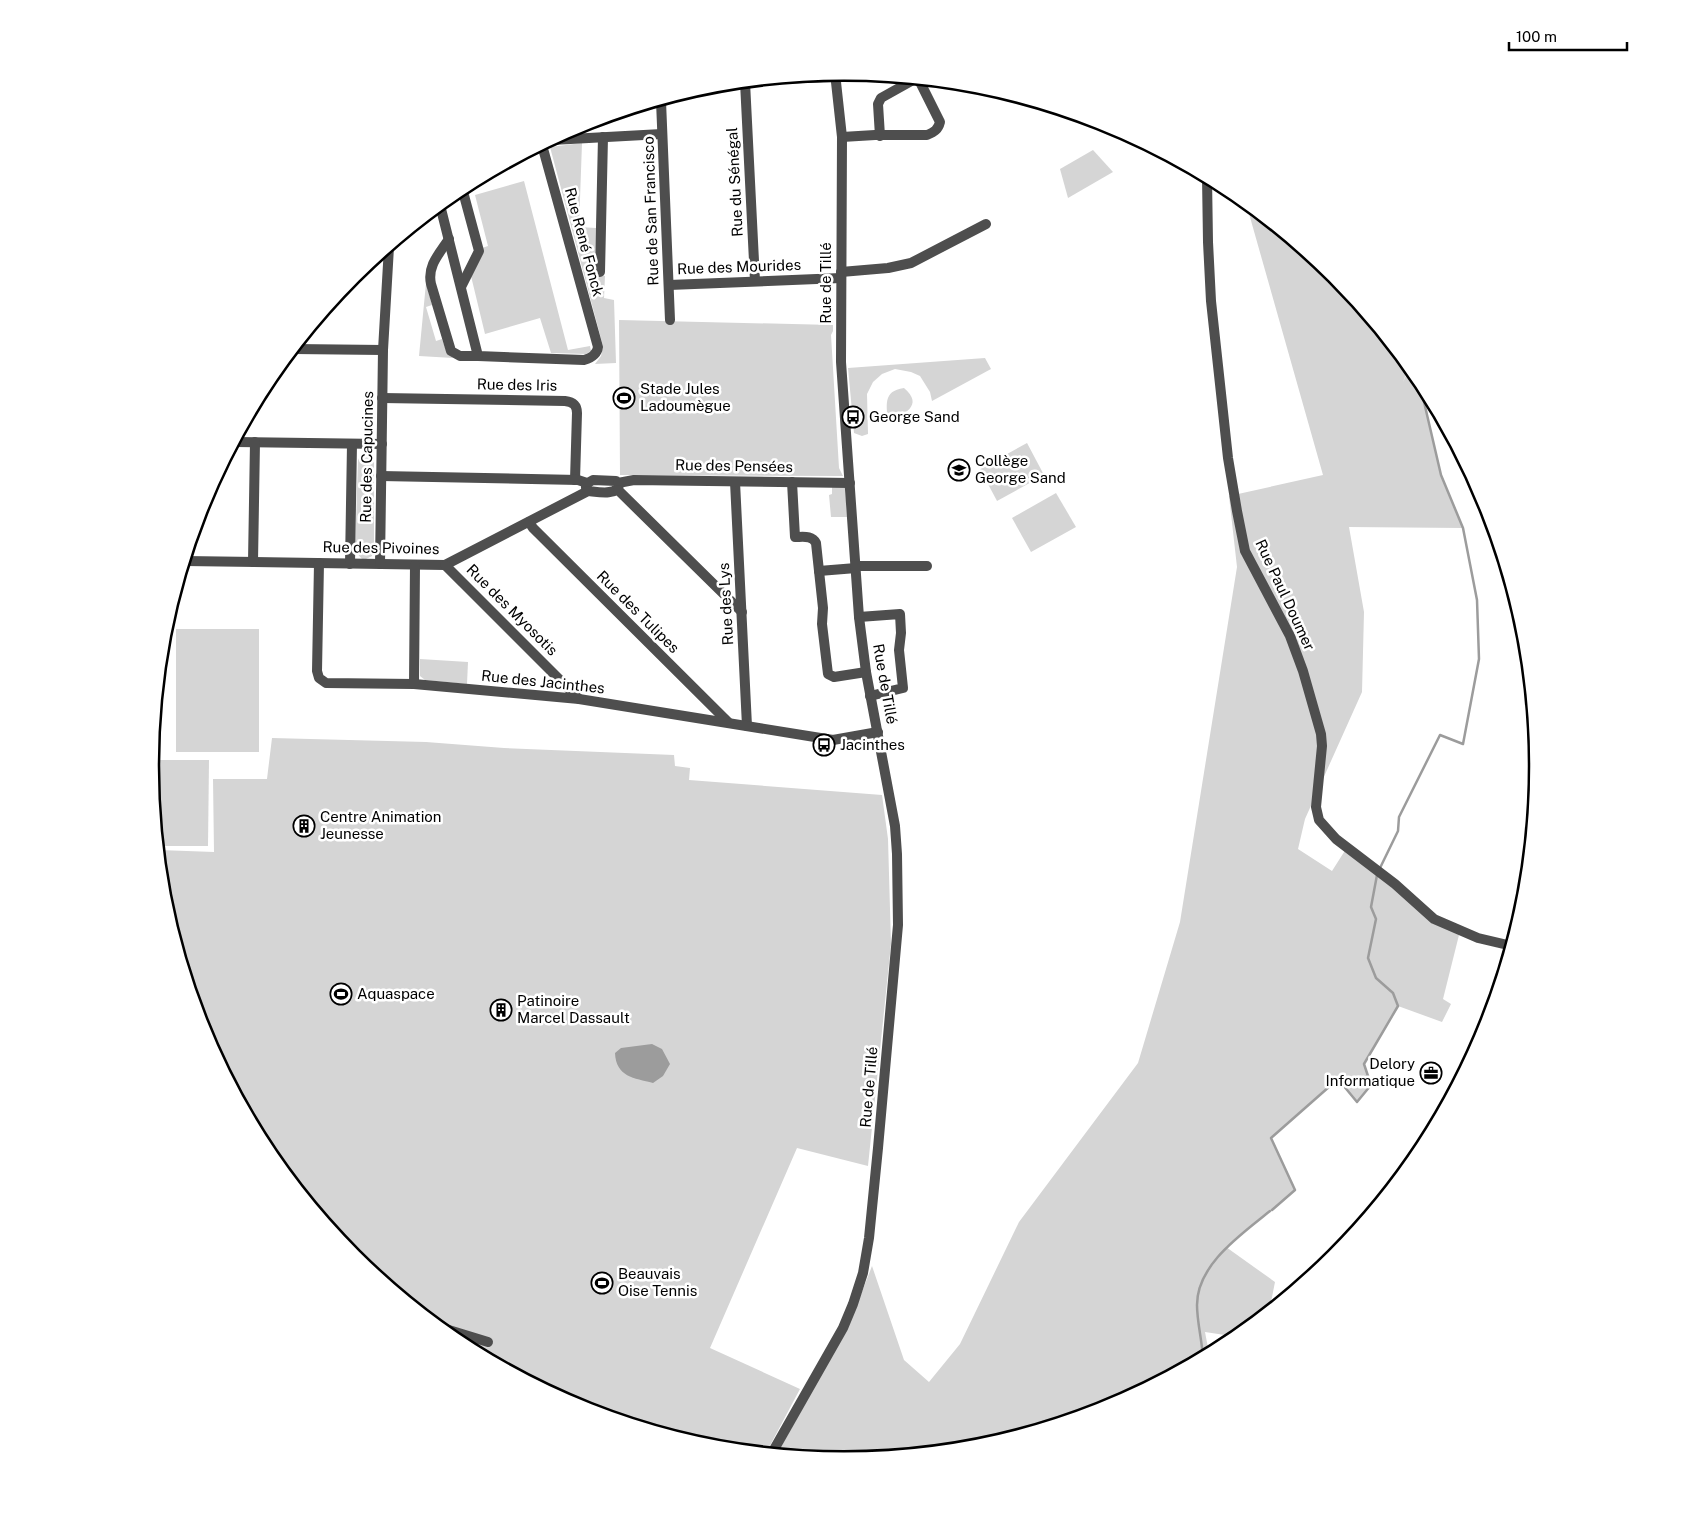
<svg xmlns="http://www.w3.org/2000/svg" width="1689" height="1533" viewBox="0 0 1689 1533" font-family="'Public Sans',sans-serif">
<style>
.green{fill:#d5d5d5}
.water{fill:#9c9c9c}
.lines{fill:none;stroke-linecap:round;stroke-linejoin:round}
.stream{stroke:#9c9c9c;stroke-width:2.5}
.major-casing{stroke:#dbdbdb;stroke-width:15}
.minor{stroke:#4e4e4e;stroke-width:10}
.major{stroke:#000;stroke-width:12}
.labels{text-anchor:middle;stroke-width:5;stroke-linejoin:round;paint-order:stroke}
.street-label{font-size:15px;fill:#000;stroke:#fff}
.poi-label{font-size:15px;fill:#000;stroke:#fff;text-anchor:start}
.rim{fill:none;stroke:#000;stroke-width:2.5}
</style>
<rect width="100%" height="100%" fill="#fff"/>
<g class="green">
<polygon points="582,143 579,227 596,228 595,274 605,276 604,298 614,300 616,363 595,364 601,356 603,346 550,147"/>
<polygon points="1093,150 1113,172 1068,198 1060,169"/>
<polygon points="524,181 568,350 590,346 591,351 586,354 551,353 540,318 485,334 471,276 482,248 488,246 475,195"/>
<polygon points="1246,203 1335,276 1409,366 1403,382 1410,367 1418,376 1441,475 1463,528 1349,527 1364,612 1362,692 1305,819 1298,849 1332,871 1346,849 1459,935 1443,999 1451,1004 1442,1022 1398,1006 1364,1064 1371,1085 1357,1102 1337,1079 1271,1138 1295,1190 1226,1247 1275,1282 1269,1312 1238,1337 1205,1332 1209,1353 1211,1354 1110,1408 980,1447 844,1460 777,1454 849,1325 872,1266 904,1360 929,1382 960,1344 1019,1222 1138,1063 1180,922 1237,567 1229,496 1323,475"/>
<polygon points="426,283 432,305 426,307 436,341 442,339 446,350 453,358 419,356"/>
<polygon points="619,320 833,325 833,331 831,335 839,468 843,476 620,475"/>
<polygon points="985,358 991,369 932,401 930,392 920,376 911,372 895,369 882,374 873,382 867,394 868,434 862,436 854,433 848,368"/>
<path d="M904,388C925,406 903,414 888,423C887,406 882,391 904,388Z"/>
<polygon points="1027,443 1044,475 997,501 980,469"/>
<polygon points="368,451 372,452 374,457 374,543 372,556 366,559 362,559 355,551 358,460 360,456"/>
<polygon points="832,486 845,486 847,517 831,517 829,495 832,494"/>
<polygon points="1056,493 1076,527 1031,552 1012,518"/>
<rect x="176" y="629" width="83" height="123"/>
<polygon points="420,659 468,662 467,684 425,680 420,676"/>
<polygon points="161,665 160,755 152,755"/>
<polygon points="272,738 426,742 504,748 674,755 675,766 690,768 689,780 882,795 888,839 891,944 868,1166 797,1148 710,1348 800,1389 766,1453 709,1447 670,1435 527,1380 459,1343 354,1257 267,1152 203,1032 164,902 159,850 214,852 213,779 267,779"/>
<polygon points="151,760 209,760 208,846 158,846 151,766"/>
</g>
<path class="water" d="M652,1044L662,1049L670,1064L663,1076L653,1083C634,1078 616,1077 615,1053L621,1048Z"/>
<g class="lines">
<g class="stream">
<polyline points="1380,868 1398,831 1399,817 1440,735 1463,744 1479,659 1477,600 1463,528 1441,475 1418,376"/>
<polyline points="1272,1210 1295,1190 1271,1138 1338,1079 1357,1102 1371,1085 1364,1064 1398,1006 1393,993 1376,978 1368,958 1376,919 1371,907 1377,875"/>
<path d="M1203,1358C1202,1340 1197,1322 1197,1305C1197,1264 1242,1234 1270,1211"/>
</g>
<g class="major-casing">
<polyline id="major" points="560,1398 616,1419"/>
</g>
<g class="minor">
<polyline points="776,79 836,77 843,73"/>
<polyline points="745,82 755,281"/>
<polyline points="661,101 670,320"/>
<polyline points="880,136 878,104 881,98 915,79"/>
<path d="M842,137L875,135H927C934,132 938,130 940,122L919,80"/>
<polyline points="552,140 662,134"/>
<polyline points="1207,177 1208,242 1211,301 1228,458 1237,511 1245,551 1290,636 1303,671 1321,734 1322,746 1316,807 1319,820 1336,839 1395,884 1434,919 1478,938 1512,946"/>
<polyline points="1241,198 1242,203"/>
<path d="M440,205L478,356L584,360C591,358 597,355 598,347L542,145"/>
<path d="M449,239C439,254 427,266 431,284L451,351L460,356H478"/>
<polyline points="600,272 603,137"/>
<polyline points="841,272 888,268 911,263 986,224"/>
<polyline points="669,285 841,278"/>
<polyline points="461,287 479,251 462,188"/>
<polyline points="294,349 383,350"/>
<path d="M382,398L565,401C573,402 577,405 577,413L575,480"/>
<polyline points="235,442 382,444"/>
<polyline points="381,476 578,480 587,483"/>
<path d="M593,480L616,481L619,485C617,496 598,492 589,491L586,488V484Z"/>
<polyline points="735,482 747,726"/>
<path d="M792,482L795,537C803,537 812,535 816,543L823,608L822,624L828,674L834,677L866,672"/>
<polyline points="618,483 634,480 850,483"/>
<polyline points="618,490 742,612"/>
<polyline points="529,522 533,528 728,722"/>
<polyline points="185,561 445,565 588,491"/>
<polyline points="253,562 255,442"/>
<polyline points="319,563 317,671 319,678 326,683 414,684 579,699 833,740 878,732"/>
<polyline points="350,564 352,444"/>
<polyline points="380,564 383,350 389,247"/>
<polyline points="445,565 579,699"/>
<polyline points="856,566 927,566"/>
<polyline points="819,571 856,568"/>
<polyline points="859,617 900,614 901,633 899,650 903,688 870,696"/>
<polyline points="414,684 415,565"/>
<polyline points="439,1327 488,1342"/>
<polyline points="772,1453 843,1328 853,1304 863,1273 869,1238 878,1148 898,925 897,854 895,826 866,672 859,617 841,362 842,137 835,73"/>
</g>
<use href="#major" class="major"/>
</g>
<defs>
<g id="stadium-ring" transform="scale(1.125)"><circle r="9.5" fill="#fff" stroke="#000" stroke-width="1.5"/><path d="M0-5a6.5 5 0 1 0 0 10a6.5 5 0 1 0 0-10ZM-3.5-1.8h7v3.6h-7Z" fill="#000"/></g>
<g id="bus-ring" transform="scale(1.125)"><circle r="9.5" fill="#fff" stroke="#000" stroke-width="1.5"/><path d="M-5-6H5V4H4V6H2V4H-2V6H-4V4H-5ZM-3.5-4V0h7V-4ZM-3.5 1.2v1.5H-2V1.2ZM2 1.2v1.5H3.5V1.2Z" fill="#000"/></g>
<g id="school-ring" transform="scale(1.125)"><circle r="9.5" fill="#fff" stroke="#000" stroke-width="1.5"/><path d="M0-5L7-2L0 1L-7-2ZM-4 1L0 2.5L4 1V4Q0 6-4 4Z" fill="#000"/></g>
<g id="building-ring" transform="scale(1.125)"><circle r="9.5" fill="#fff" stroke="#000" stroke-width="1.5"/><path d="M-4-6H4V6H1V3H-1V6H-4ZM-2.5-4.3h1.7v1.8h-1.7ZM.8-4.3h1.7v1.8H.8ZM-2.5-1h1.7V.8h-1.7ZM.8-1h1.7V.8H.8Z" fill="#000"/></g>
<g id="office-ring" transform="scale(1.125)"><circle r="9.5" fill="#fff" stroke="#000" stroke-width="1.5"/><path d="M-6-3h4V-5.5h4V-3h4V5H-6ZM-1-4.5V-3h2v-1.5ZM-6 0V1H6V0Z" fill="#000"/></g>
</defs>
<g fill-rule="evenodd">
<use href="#stadium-ring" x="624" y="398"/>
<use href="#bus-ring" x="853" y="417"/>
<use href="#school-ring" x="959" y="470"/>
<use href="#bus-ring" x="824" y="745"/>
<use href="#building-ring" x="304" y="826"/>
<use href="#stadium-ring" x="341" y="994"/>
<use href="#building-ring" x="501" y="1010"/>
<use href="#office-ring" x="1431" y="1073"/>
<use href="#stadium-ring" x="602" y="1283"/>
</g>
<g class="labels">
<g class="street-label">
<text transform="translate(735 182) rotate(-93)" y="5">Rue du Sénégal</text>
<text transform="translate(651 211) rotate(-92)" y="5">Rue de San Francisco</text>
<text transform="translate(584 242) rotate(75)" y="5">Rue René Fonck</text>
<text transform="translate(739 267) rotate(-2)" y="5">Rue des Mourides</text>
<text transform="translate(826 283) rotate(-90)" y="5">Rue de Tillé</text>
<text transform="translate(517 385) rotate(1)" y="5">Rue des Iris</text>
<text transform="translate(367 457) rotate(-89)" y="5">Rue des Capucines</text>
<text transform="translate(734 466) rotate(1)" y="5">Rue des Pensées</text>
<text transform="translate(381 548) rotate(1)" y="5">Rue des Pivoines</text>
<text transform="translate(1285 595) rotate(65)" y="5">Rue Paul Doumer</text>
<text transform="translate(726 604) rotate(-93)" y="5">Rue des Lys</text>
<text transform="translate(512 610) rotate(45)" y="5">Rue des Myosotis</text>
<text transform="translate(638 612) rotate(45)" y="5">Rue des Tulipes</text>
<text transform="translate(543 682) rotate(6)" y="5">Rue des Jacinthes</text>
<text transform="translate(885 684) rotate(80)" y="5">Rue de Tillé</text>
<text transform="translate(869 1087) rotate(-85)" y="5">Rue de Tillé</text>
</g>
<g class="poi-label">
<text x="640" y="394">Stade Jules<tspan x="640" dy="17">Ladoumègue</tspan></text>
<text x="869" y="422">George Sand</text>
<text x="975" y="466">Collège<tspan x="975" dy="17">George Sand</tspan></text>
<text x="840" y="750">Jacinthes</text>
<text x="320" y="822">Centre Animation<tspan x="320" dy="17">Jeunesse</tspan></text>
<text x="357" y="999">Aquaspace</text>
<text x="517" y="1006">Patinoire<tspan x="517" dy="17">Marcel Dassault</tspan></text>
<text x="1415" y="1069" text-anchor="end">Delory<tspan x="1415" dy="17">Informatique</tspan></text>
<text x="618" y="1279">Beauvais<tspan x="618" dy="17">Oise Tennis</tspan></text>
</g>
</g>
<path d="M0 0H1689V1533H0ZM159 766a685 685 0 1 1 1370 0a685 685 0 1 1-1370 0Z" fill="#fff" fill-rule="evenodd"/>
<path class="rim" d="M159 766a685 685 0 1 1 1370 0a685 685 0 1 1-1370 0Z"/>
<path d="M1509 42v8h118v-8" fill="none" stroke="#000000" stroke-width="2.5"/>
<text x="1516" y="42" font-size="15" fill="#000000" stroke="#ffffff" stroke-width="4" paint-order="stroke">100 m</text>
</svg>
